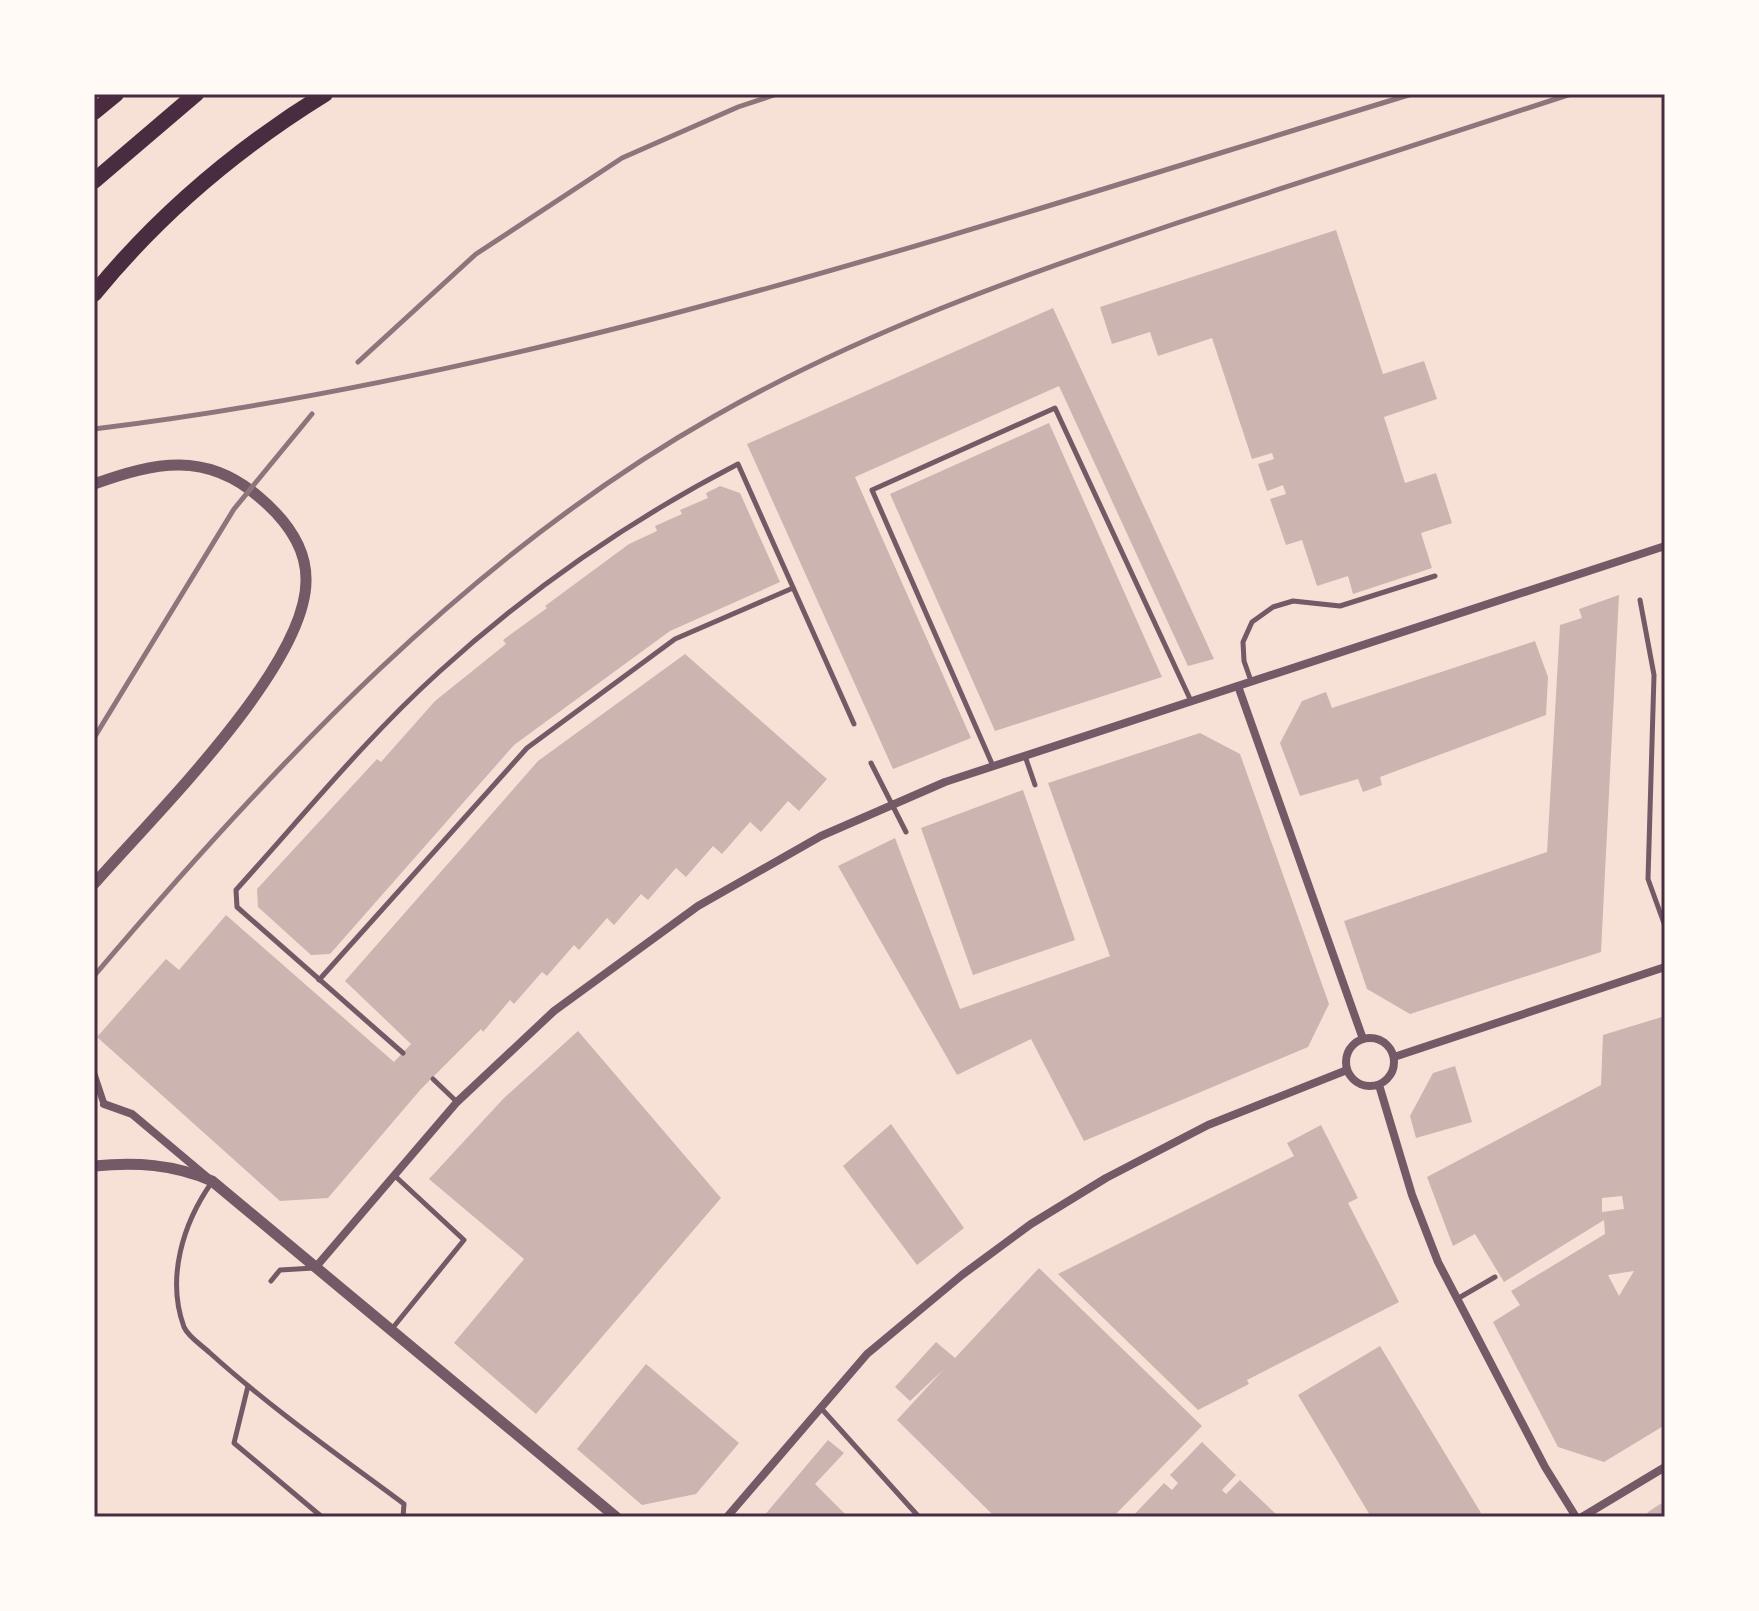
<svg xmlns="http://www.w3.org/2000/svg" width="1759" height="1611" viewBox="0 0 1759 1611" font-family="Ubuntu,sans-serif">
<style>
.building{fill:#ccb4b1;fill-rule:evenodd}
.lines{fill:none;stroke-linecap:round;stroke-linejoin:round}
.service{stroke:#755966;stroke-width:5}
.pedestrian{stroke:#755966;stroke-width:7}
.minor{stroke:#755966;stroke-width:8}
.tertiary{stroke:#755966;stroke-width:11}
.motorway{stroke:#4a2c40;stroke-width:16}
.rail{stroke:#8f747c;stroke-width:5}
.neatline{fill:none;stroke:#4a2c40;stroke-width:3}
</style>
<rect width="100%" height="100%" fill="#f7e1d7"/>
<g class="building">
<polygon points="1336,230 1383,374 1424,361 1437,399 1384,417 1405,483 1436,473 1452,523 1421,533 1432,568 1353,594 1348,576 1317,586 1302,540 1286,545 1270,499 1286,494 1283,485 1267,491 1258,464 1274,459 1272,453 1252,459 1212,338 1158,356 1150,332 1112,344 1100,307"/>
<polygon points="1053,308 1214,659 1188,666 1059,386 855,477 971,738 893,769 747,444"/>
<polygon points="1049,423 1162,677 995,731 890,494"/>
<polygon points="720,486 740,493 780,582 670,631 514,745 330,954 311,955 258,907 257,889 377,759 381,762 435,701 506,644 503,640 547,608 545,606 629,544 657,531 655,526 682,514 680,510 708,498 706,493"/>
<polygon points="1619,595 1601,952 1410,1014 1367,989 1344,921 1547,852 1560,625 1582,618 1579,609"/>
<polygon points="1535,641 1548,677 1546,715 1380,777 1382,785 1363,792 1358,779 1300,796 1280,743 1302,701 1326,692 1332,708"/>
<polygon points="685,654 827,779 799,811 788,801 761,832 750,822 722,854 713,846 686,877 676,868 648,900 641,894 614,925 607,918 579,950 574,945 547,976 542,972 514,1004 510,1000 483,1032 481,1029 421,1089 328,1198 280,1201 97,1037 166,959 179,970 226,915 394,1062 411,1044 345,981 538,761"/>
<polygon points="1200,733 1240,754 1329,1004 1308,1047 1084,1141 1031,1039 957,1075 838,866 895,838 960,1009 1110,956 1048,783"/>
<polygon points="1023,790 1075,940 973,975 921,828"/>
<path d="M1665,1016V1425L1604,1462L1558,1447L1493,1322L1520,1305L1511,1291L1605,1234L1604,1220L1504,1282L1475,1234L1453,1246L1427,1177L1601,1085L1603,1035ZM1622,1196L1624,1209L1602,1212V1198ZM1634,1271L1619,1296L1608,1275Z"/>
<polygon points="578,1031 721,1198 536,1414 454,1343 524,1259 429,1179 504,1098"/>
<polygon points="1455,1066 1472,1122 1416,1138 1410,1116 1433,1073"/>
<polygon points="891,1124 964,1228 917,1265 843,1166"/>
<polygon points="1321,1125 1358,1198 1348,1203 1399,1302 1247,1380 1249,1384 1198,1410 1058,1274 1294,1156 1287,1143"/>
<polygon points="1039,1268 1202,1426 1113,1517 995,1517 897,1420 944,1369 910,1401 895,1387 936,1342 955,1358"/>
<polygon points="1380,1346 1481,1513 1475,1517 1371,1517 1298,1395"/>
<polygon points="646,1364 739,1443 696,1494 642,1505 577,1449"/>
<polygon points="828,1440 844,1453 815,1484 848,1517 763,1517"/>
<polygon points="1202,1442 1236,1475 1222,1490 1226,1494 1240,1480 1279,1517 1132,1517 1164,1483 1172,1490 1178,1483 1170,1475"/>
<polygon points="1665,1501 1665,1517 1646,1517 1648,1512"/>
</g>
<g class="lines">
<g class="service">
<polyline points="1640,600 1654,675 1648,879 1665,926"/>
<polyline points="1251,681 1244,661 1243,642 1252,622 1273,607 1293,601 1340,606 1435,576"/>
<polyline points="1025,756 1035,785"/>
<polyline points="871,763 906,832"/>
<polyline points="993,766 872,490 1055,408 1191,701"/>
<polyline points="319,980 527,748 675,639 793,588"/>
<path d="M403,1053L237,907L236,890C302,817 366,738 439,672C529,590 630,520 738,464L854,724"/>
<polyline points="433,1079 457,1102"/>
<path d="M212,1182C183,1223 166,1278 184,1327C188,1337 203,1346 210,1353C271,1408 338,1455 404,1504L403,1517"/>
<polyline points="271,1281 280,1270 314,1268"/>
<polyline points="1457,1299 1495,1277"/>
<polyline points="391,1330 464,1240 395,1176"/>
<polyline points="248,1386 234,1443 322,1517"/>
<polyline points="820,1407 919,1517"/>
</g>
<polyline class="pedestrian" points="94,1074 104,1104"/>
<g class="minor">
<polyline points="1238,686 1363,1039"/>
<circle cx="1370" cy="1062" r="24"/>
<polyline points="1394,1057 1665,967"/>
<polyline points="1379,1085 1412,1195 1438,1262 1545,1467 1576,1517"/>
<polyline points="104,1104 132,1114 207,1177"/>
<polyline points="315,1268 457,1102 554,1011 698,906 821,836 945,782 1665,546"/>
<polyline points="727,1517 867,1354 962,1275 1031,1224 1106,1178 1208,1125 1347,1070"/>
<polyline points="1582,1517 1665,1467"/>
</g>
<g class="tertiary">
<path d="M94,484C155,462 206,451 259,497C284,518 306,545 306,579C308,666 151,818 94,884"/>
<path d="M94,1166C136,1162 173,1164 212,1181L616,1517"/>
</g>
<g class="motorway">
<polyline points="94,112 116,94"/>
<polyline points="94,181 196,94"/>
<path d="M94,294C160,213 236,149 325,94"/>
</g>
<g class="rail">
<polyline points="358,362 476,254 622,158 738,107 777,94"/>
<path d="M94,429C546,374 978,226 1412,94"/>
<polyline points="94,738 234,509 312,414"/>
<path d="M94,976C274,764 470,555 713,417C860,333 1017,277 1177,223C1308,179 1440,137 1571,94"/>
</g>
</g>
<rect width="1759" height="1611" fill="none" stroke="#fffaf5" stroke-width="192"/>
<rect x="96" y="96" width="1567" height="1419" class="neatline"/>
</svg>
